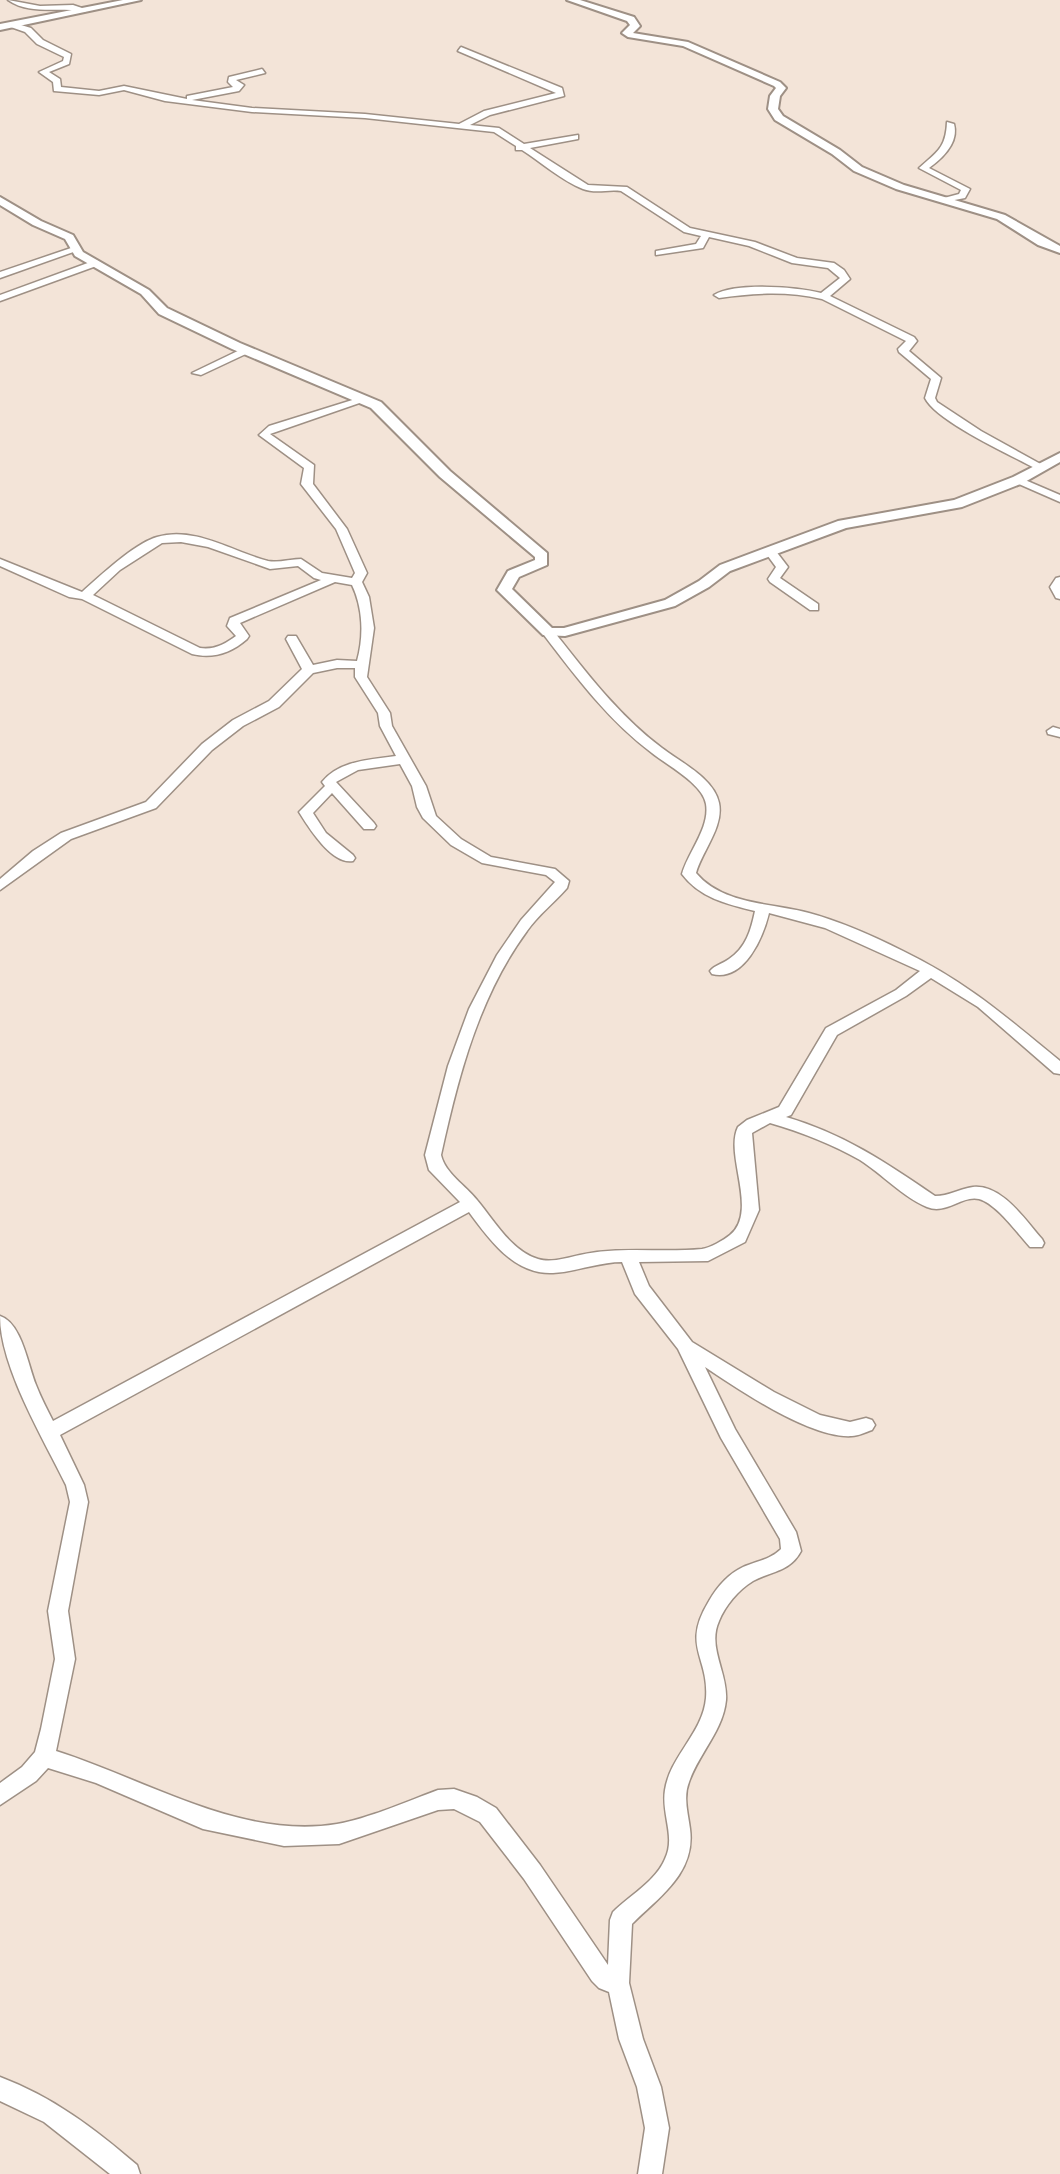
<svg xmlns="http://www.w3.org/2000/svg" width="1060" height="2174" viewBox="0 0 1060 2174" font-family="'Golos Text',sans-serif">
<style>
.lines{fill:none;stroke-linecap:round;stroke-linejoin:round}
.minor-casing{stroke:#9e9085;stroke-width:3}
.tertiary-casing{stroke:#9e9085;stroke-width:4}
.minor{fill:#fff;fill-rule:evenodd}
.tertiary{fill:#fff;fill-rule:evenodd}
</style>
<rect width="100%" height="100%" fill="#f3e4d8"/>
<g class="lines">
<g class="minor-casing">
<g id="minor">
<path d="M8,0L40,6L73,5L88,10L84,12C58,6 31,16 8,0Z"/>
<path d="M11,22L31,28L43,40L71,54L69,64L49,72L60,79L61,87L99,91L124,86L187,99V96L233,87L228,82L229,77L262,69L265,73L236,80L244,85L239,91L192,100L252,108L365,114L459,124L484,111L556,93L458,51L461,47L562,88L564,96L490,115L470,125L499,128L524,144L578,135V139L530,148L588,185L627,187L690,228L755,242L797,258L834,263L844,270L850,279L830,296L914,337L917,341L909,351L941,378L935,398L937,402L981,431L1046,467L1037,469C1012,456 936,421 925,398L931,379L899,352L898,349L906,341L822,299C787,291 754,293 719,298L714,295C736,282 797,287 821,293L840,278L828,268L792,263L749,246L709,237L703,248L656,255V251L696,244L701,236L684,232L621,191C608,189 596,194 583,189C562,181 541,162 522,150H516V146L494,132L365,118L252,112L165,101L124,90L99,95L54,91L53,82L39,72L63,61L64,57L37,44L25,32L8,26Z"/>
<path d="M947,122L954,124C959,142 943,158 929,168L970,189L965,198L944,202V198L959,194L961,190L919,168C937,152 946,148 947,122Z"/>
<polygon points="71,248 79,250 0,278 0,272"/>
<polygon points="96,260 101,263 99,265 0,301 0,295"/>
<polygon points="246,347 250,348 250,352 201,375 192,373"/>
<path d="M362,397L371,399L270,434L314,465L313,484L347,529L367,573L362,582L369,597L374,628L367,677L390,713L392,726L426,786L436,816L461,839L491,857L555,869L569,881L567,888C554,903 538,915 527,931C479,996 458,1077 441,1155C445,1173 466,1186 477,1200C494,1220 511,1251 538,1259C551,1263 566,1258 580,1255C620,1246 661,1253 702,1249C710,1248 724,1240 730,1235C759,1211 724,1155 738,1127L747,1120L779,1107L826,1028L896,990L920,971L825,928L769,913C763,938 744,982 712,974L710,971C715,965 722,964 729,959C746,948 751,930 755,911C727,904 700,898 682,874C688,852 710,828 706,804C703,784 667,765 652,753C609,721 576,677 544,635V629H552C585,671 619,716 662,748C680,762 714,778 719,803C724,827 702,851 696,873C723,905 772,903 809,913C842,922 873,936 903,951C967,982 1006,1017 1060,1061V1074L1054,1073L978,1007L931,978L906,996L837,1035L791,1115L786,1117C844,1134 885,1162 935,1196C949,1196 959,1189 973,1187C1002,1184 1025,1220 1042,1239L1044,1243L1042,1247H1030C1018,1234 997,1204 979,1199C962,1195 946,1215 927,1207C903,1197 882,1174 860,1160C832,1144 801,1132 770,1123L752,1133L759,1210L745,1242L708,1261L639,1262L649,1286L692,1342L774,1392L820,1415L850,1422L866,1418L872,1420L875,1425L872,1430C866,1432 858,1436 852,1436C811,1439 738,1389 705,1367L735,1429L796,1532L801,1551C790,1572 771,1571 753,1581C738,1590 725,1606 719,1621C707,1647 728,1673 726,1700C723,1731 699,1753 689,1782C683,1797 688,1813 690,1829C696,1873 659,1897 632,1924L629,1983L643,2039L661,2087L669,2128L662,2174H638L645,2128L637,2087L619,2039L609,1992L599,1988L592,1981L524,1879L480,1822L454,1809L438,1810L339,1844L284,1846L203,1829L96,1783L48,1768L36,1781L0,1805V1783L22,1767L35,1752L41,1729L55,1659L48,1611L70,1502L66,1485C43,1438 0,1367 0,1316C22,1323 28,1366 36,1385C41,1398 47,1409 53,1421L460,1202L429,1170L425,1155L448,1066L469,1009L497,955L521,920L555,882L546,875L482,863L451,845L423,818L417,807L412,786L400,764L358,770L336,782L374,823L376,826L374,829H364L332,793L313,813L326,833L353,855L355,858L353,861C332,865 309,828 299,812L325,786L322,782C340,760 370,760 396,756L380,726L378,713L355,677V668H337L313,673L279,707L243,726L212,750L156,808L71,839L0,890V879L33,851L61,833L146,802L202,744L233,720L269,701L302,669L286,639L288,636H296L313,665L337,660L357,661C364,636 363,608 352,585L335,582L240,623L249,636L247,639C231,653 213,659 192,654L82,599L69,597L0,566V559L82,592C100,576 135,543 157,537C195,526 233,552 268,561C278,563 291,559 301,559L322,573L352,578L355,573L336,529L301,484L304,468L259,435L269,426ZM181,542L208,547L270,569L298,566L314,578L321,580L230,618L227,626L236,636C225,644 215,650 200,648L93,595L120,570L162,543ZM469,1212C489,1239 514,1275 553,1273C576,1272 598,1262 622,1262L635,1294L678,1349L721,1438L780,1539L781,1549C770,1560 756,1561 743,1567C728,1574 717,1587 709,1601C681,1647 709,1656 706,1698C703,1733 670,1756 665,1790C661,1814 676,1837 665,1859C656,1881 629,1896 613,1912L610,1920L608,1965L540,1865L496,1808L477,1797L454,1789L438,1790C408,1801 367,1819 337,1824C241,1840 145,1779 56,1751L75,1659L68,1611L88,1502L84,1485L60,1435Z"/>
<polygon points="1018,477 1060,495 1060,502 1014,482 1014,478"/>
<polygon points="771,549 775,550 788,567 780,578 818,604 818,610 810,610 770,582 768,579 776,567 765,552"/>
<polygon points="1060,577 1060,599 1056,598 1050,587 1056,578"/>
<polygon points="1053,727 1060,729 1060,737 1048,734 1047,731"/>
<path d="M0,2077C53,2097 94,2128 137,2165L140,2174H110L44,2122L0,2101Z"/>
</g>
</g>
<g class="tertiary-casing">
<g id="tertiary">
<polygon points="123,0 141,0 0,30 0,24"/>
<polygon points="567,0 580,0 634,17 640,26 633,33 688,42 780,82 786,88 780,96 778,109 783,116 840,150 862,167 904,185 1005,215 1060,246 1060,253 1038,245 997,219 896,189 854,171 832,154 775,120 768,109 770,96 776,88 774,86 683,46 628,37 622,33 630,25 627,21"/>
<polygon points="0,197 41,221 73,235 83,252 149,290 167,308 240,343 381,402 450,471 547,553 547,565 519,577 512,589 552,628 564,628 665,600 699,581 720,565 838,521 954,500 1013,477 1060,453 1060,462 1023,483 962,507 846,528 730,571 709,587 675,606 565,636 543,635 497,590 508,571 535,560 535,557 440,477 371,408 232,349 159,314 141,294 75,256 65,239 33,225 0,205"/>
</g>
</g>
<use href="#minor" class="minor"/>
<use href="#tertiary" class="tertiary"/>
</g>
</svg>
